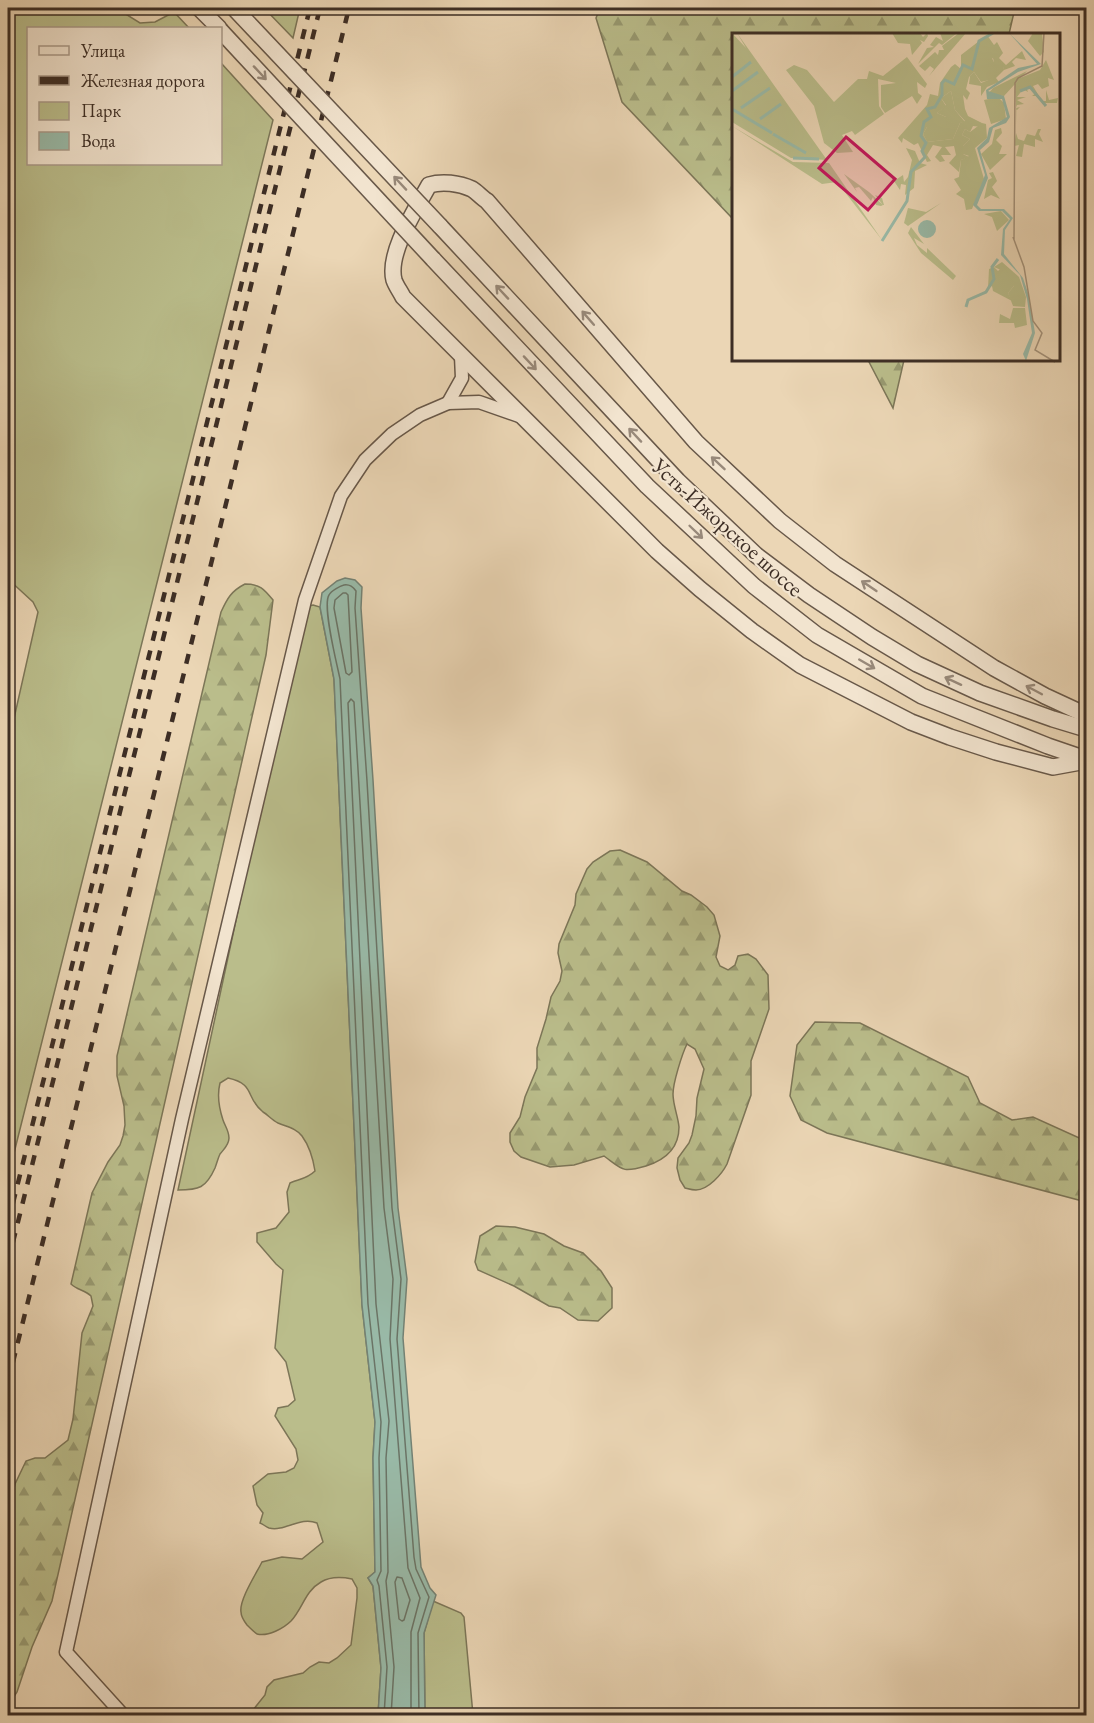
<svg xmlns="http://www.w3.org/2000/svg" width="1094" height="1723" viewBox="0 0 1094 1723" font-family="'EB Garamond',serif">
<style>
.green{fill:#babd8b;stroke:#7c7658;stroke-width:1.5}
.forest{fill:url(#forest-firs);stroke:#7c7658;stroke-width:1.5}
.water{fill:#99baa8;stroke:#748274;stroke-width:1.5}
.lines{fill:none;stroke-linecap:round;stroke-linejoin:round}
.shore{stroke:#6b7466;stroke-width:1.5}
.minor-casing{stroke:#685849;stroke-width:15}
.tertiary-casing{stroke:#685849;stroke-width:18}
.minor{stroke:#f2e4cf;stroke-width:12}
.tertiary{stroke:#f2e4cf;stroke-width:15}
.rail{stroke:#3d2e25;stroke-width:4.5;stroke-dasharray:10 10;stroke-linecap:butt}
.tertiary-bridge-casing{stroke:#685849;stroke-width:18;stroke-linecap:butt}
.tertiary-bridge{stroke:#f2e4cf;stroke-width:15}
.oneway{stroke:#98897a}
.labels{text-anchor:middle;stroke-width:4.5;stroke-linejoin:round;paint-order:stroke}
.street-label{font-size:22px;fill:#3d2e25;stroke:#f2e4cf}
.inset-river{fill:none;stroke:#99baa8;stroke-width:3}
.inset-road{fill:none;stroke:#a5937b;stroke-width:1.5}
.view{fill:#c2185b;fill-opacity:0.15;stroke:#c2185b;stroke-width:3}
.inset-edge{fill:none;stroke:#3d2e25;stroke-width:3}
</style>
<defs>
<pattern id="forest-firs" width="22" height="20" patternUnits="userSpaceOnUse" patternTransform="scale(1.5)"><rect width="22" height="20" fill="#babd8b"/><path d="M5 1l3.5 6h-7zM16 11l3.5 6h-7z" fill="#989a71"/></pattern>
</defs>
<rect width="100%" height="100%" fill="#ebd6b5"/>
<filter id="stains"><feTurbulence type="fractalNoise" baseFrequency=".00333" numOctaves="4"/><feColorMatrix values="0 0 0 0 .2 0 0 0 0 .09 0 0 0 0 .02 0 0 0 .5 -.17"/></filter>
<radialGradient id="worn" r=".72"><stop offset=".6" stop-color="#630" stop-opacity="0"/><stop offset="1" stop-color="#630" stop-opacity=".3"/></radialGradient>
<g class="green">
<polygon points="8,8 116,8 140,23 155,22 174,12 189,28 28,28 28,164 220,164 221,63 273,120 8,1177 8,745 38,612 33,602 8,579"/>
<polygon points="264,8 300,8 293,38"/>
<path d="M313,605L320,607L334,679L362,1305L375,1422L373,1458L375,1572L368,1578L373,1586L381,1668L378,1715H249L265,1695L267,1687L274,1680L303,1673L310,1667L319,1662L329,1663L337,1658L351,1645L357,1598V1588L352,1579C342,1577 331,1576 321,1582C305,1591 303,1608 291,1621C284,1628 268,1637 257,1634C254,1632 250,1628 247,1625C244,1621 241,1617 241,1612C239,1600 256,1574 262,1562L282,1557L302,1559L323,1542L317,1523C300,1516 285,1532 269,1528C266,1527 263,1524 260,1523L263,1513L257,1505L253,1486L268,1474L286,1472L294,1468L298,1460L296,1449L275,1416L278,1408L288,1406L295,1400L286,1362L275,1348L283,1270L276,1264L257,1242V1233L276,1228L289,1212L287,1192L290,1183C299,1179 307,1179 315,1171C313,1158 310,1147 302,1136C296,1128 287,1127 278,1123C272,1120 268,1115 263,1112C245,1098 256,1084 228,1078L220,1083C217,1095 219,1108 223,1120C225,1126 229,1131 229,1138C229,1145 224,1149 220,1154C218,1158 217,1163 215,1168C206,1188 199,1190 178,1190L301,618L309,606Z"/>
<polygon points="433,1601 461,1613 464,1617 473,1715 425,1716 424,1633"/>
</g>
<g class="forest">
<polygon points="600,8 1015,8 1009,34 734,34 734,220 622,102 596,18"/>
<polygon points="868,360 904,360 893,408"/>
<path d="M245,584C260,584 264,589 273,600L266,655L52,1601L32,1647L17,1692L8,1706V1514L15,1484L26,1461L35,1458H45L68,1440L73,1419L82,1333L93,1306L91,1296C85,1290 77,1290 71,1284L92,1193L108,1162L120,1145L123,1136L125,1125L124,1106L117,1076V1056L221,612C227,599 231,591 245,584Z"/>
<path d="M620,850L647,862L682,891L691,895L707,907L714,915L720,936L716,957L720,966L728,970L735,965L738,956L748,954L756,959L768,975L769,1009L751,1061V1095L727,1164C722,1174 708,1190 696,1190C692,1190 689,1189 685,1188L680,1180L677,1168L678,1158L689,1143L692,1135L696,1116L697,1098L704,1069L695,1049L687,1044C682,1054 673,1083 673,1094C673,1105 678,1116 679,1127C679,1149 665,1160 646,1166C622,1173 623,1170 604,1156L574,1165L550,1167L521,1157L514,1151L510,1142V1133L520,1117L525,1097L537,1068V1048L546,1019L551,997L560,981L562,971L558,953L559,944L575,905L576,894L587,869L593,862L610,851Z"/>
<polygon points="815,1022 860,1023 968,1077 980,1103 1012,1120 1033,1117 1086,1141 1086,1202 827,1133 801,1120 790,1096 797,1045"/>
<polygon points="496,1226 515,1227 544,1234 564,1246 583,1253 601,1271 612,1288 612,1308 598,1321 578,1320 560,1308 549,1306 514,1286 478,1270 475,1262 480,1236"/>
</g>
<polygon class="water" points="345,578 355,580 362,587 361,608 373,780 398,1208 407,1279 403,1338 421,1567 430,1588 436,1595 424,1633 425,1715 378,1715 381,1668 373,1586 368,1578 375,1572 373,1458 375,1422 362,1305 334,679 320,607 322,593 337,581"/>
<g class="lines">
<g class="shore">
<polygon points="343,593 346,593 348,595 352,672 349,675 346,673 334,608 335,600"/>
<polygon points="397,1577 402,1578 410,1600 404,1620 402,1621 399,1619 395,1582"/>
<path d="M384,1716L387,1667L379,1586L377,1580L381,1571L379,1458L381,1422L368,1304L340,679C337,664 322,606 329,595C331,591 340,586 344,585C350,584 353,587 356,591L355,608L367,781L392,1208L401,1279L397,1339L414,1557L416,1569L429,1597L418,1633L419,1716"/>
<polyline points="391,1716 394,1667 386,1581 388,1572 386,1458 389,1421 376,1304 348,703 351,699 354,702 384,1208 393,1279 390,1339 408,1568 420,1598 411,1632 411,1716"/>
</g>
<g class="minor-casing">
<g id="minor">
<polyline points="448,403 462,378 461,356"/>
<polyline points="124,1716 66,1652 182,1119 305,600 341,496 365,460 392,434 420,415 448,403 479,402 522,417"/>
</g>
</g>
<g class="tertiary-casing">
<g id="tertiary">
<polyline points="199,8 219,28"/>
<polyline points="440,226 678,481 756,555 809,595 872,637 917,664 980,693 1053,719 1086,729"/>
<polyline points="433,259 647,486 754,586 817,635 922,696 1048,746 1086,759"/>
<path d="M1086,715L1045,696L994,668L835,564L780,521L696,442L487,201C482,198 477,192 472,189C459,183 442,181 429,185C416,209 387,253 394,280C396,286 400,291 403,297L657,551L700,589L752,631L800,665L911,722L950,737L996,752L1053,767L1086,761"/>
</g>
</g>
<use href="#minor" class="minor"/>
<use href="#tertiary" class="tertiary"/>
<g class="rail">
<polyline points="8,1223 310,8"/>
<polyline points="8,1262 320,8"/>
<polyline points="8,1382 349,8"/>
</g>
<g class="tertiary-bridge-casing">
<g id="tertiary-bridge">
<polyline points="234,8 440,226"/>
<polyline points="220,30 433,259"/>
</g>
</g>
<use href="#tertiary-bridge" class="tertiary-bridge"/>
</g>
<defs><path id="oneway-shaft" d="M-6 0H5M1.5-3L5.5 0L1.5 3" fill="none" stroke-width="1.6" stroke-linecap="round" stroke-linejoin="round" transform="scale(1.5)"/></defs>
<g class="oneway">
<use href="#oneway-shaft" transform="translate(260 73) rotate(47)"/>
<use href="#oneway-shaft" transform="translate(400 183) rotate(-133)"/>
<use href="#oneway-shaft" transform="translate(502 292) rotate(-133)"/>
<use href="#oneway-shaft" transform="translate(588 318) rotate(-131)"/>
<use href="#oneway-shaft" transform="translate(530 363) rotate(47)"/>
<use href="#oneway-shaft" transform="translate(635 435) rotate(-133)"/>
<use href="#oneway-shaft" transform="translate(718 463) rotate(-137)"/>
<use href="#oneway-shaft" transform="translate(696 532) rotate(44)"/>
<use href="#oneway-shaft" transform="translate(869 586) rotate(-146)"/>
<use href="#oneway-shaft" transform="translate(867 664) rotate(30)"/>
<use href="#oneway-shaft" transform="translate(953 681) rotate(-155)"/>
<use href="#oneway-shaft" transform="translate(1034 690) rotate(-152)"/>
</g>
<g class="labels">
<g class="street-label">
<text transform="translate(728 527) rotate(42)" y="8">Усть-Ижорское шоссе</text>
</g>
</g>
<g transform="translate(732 33)">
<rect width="328" height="328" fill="#ebd6b5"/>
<path d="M0,0L14,15L5,0L95,127L59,125L0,89ZM301,0H310L312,19L308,23L296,8ZM261,24L271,30L272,37L264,45L267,49L255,54L249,63V53L237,51L238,43L242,39L249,50L259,46L263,38ZM295,38L272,63L256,61L261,55ZM219,58L223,77L233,89L228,90L221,106L195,109L191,101L195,94H214V84L205,80L214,72L209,65ZM266,64L272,70L274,86L259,91L252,67ZM250,90L254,91L255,105L243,115L252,146L240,176L234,177L232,166L224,161L229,157L222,146L227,144L229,127L237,123L231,121V113L238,106L230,102L233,96L238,99ZM0,93L61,129L97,130L150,207L105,149L90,151ZM269,95L270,100L264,107L270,113L267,121H275L258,137L249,121L260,111L263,97ZM261,139L265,148L260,154L268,166L259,162L252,166L256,147L260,145L257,140ZM112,141L137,159L151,172L143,162L150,165L152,172H151L149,173L144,172L141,164L139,168L127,154L123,155L125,159ZM269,178L277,187L265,198L260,184L252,181ZM270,229L287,244L294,264L293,274L281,273L276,260L282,253L269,247V237L262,234Z" fill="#babd8b"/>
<path d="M160,0H188L191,4L195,0L196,3L192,9L188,7L190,10L180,22L178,11L166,10ZM208,0H225L210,12L207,10L186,31L195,15L202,14L198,12L204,4L211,8ZM227,0H234L197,43L202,36L198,33L193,38L187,33L203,19L206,22L207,17H212L210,13ZM255,2L262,12L265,9L271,20L267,25L274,32L290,18L294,27L284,25L280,29L283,33L272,37L270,30L260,25L265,36L262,46L249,49L242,39L237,44L234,56L238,60L235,67L231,62L233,76L236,83L250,90L249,94L241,93L238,99L233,96L230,102L238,106L231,113V121L237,124L229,127L227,139L217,130L224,122L222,113L213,114L219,122H209L213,128L208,129L203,124L210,114L201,112L195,122L199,128L195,129L186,110L182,112L171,105L170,110L166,105L195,72L198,61L206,63L208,50L219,34L223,31L229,36V22ZM219,58L223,77L233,88L228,90L221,106L195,109L191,101L195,94H215L214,84L205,80L214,73L209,65ZM15,18L86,116L89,123L78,118L80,112L28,39L0,59L27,38L20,29L0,44L19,28ZM175,24L195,51L193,55L185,49L186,60L190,63L185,71L180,63L153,80L149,74V52L164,50L146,46L147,73L152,81L123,102L120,98L110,102L121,119L105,120L92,110L82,73L54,37L62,32L75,37L102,69L126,46H135L137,38L151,43ZM314,27L322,47L316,45L317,53L310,56L306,51L301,53L310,68H314V57L317,67L326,65L325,70H313V74L307,63H300L304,60L300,55L294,54L296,59L291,56L285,64H294L285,67L292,71L285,72L284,75L288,74L284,78L285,92L283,51L288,45L308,37ZM306,96H309L307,101L311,109L303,106V114L292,111L290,124L284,123L287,112L282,113L284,100L286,106L292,108L295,101L303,103ZM174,115L183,118L188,130L195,132L183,138L182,155L173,162L174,152L169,151L168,157L162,148L171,142L172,149L176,144L180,127ZM209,170L176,193L172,190L176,175L194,179ZM179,194L192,211L182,205L185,212L195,220V215L220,239L224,243L221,247L189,220L176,200ZM271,233L276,240L269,247L279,246L282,253L276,260L280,268L261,258L260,253L256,255L257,236L262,234L266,238ZM281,275H293L295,292L283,295L282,290H267L268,281L278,286Z" fill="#babd8b" fill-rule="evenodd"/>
<path d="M277,0L309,31L286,39L256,58L272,63L278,84L274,90L261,95L257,109L248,117L256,145L245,172L249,176H272L281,185L273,197L272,221L291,245L297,263L303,300L294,328L291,321L300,300L295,266L288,242L269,222L271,196L278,186L270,178H247L241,172L253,142L245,115L255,105L257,95L275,84L270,66H255L254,57L286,35L305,31ZM186 196a9 9 0 1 1 18 0a9 9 0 1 1-18 0Z" fill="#99baa8"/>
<path class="inset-river" d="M0,44L19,29M0,58L26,39M288,58L298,54L314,73M9,75L38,55M0,76L40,100M28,86L49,71M41,101L74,120M61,125L87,126M150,208L175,168L179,139L193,124L190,118L194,110L189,103L192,89L199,84L195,76L203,74L210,62V50L213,47L222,51L231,32L240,36L247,8L261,0M234,274L236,267L254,259L262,246L260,234L266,226"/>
<path class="inset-road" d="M281,204L292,234L301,288L310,300L303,317L323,329M282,207L283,50L286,45L310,33L312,0"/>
<path class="view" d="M114,104L163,146L136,177L87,135Z"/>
<rect width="328" height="328" class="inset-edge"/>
</g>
<rect width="1094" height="1723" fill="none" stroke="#ebd6b5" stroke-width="30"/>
<rect x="9" y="9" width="1076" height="1705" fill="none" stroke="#3d2e25" stroke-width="3"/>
<rect x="15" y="15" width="1064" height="1693" fill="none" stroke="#3d2e25" stroke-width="1.5"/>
<rect x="27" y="27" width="195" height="138" fill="#f2e4cf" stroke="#aa9b8b" stroke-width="1.5"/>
<rect x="39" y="46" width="30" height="9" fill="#f2e4cf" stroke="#aa9b8b" stroke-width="1.5"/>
<text x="81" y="57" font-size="18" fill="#3d2e25">Улица</text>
<rect x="39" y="76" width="30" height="9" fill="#3d2e25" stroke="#aa9b8b" stroke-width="1.5"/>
<text x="81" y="87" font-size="18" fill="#3d2e25">Железная дорога</text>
<rect x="39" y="102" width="30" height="18" fill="#babd8b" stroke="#aa9b8b" stroke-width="1.5"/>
<text x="81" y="117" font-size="18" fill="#3d2e25">Парк</text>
<rect x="39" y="132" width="30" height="18" fill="#99baa8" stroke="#aa9b8b" stroke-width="1.5"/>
<text x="81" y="147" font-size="18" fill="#3d2e25">Вода</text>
<rect width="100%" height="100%" filter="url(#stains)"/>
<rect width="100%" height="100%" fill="url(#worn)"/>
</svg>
